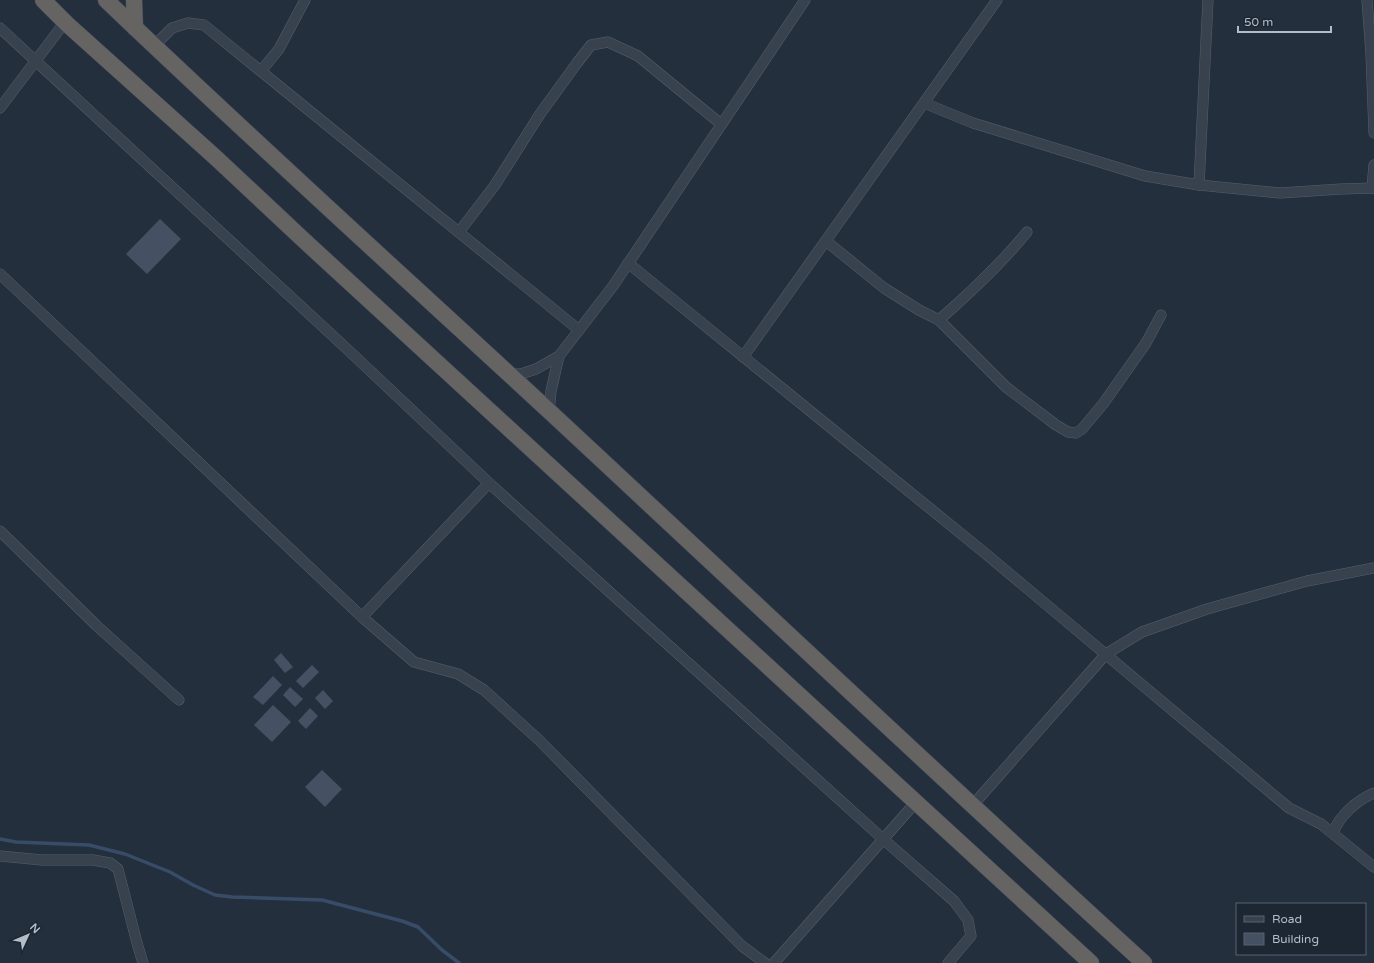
<svg xmlns="http://www.w3.org/2000/svg" width="1374" height="963" viewBox="0 0 1374 963" font-family="'Varela Round',sans-serif">
<style>
.lines{fill:none;stroke-linecap:round;stroke-linejoin:round}
.stream{stroke:#394c67;stroke-width:3.5}
.building{fill:#455162}
.minor-casing{stroke:#565f6c;stroke-width:11}
.trunk-casing{stroke:#434c59;stroke-width:17}
.minor{stroke:#38414e;stroke-width:10}
.trunk{stroke:#656462;stroke-width:16}
</style>
<rect width="100%" height="100%" fill="#242f3e"/>
<g class="lines">
<polyline class="stream" points="0,839 16,842 89,845 125,854 170,872 193,885 215,895 232,897 322,900 402,921 418,927 442,950 459,963"/>
</g>
<g class="building">
<polygon points="160,219 181,239 147,274 126,254"/>
<polygon points="281,653 293,667 285,673 274,660"/>
<polygon points="312,665 319,672 303,688 296,681"/>
<polygon points="273,676 282,685 263,705 253,697"/>
<polygon points="290,687 303,699 295,707 283,695"/>
<polygon points="323,690 333,701 325,709 315,698"/>
<polygon points="273,705 291,722 272,742 254,725"/>
<polygon points="310,708 318,716 306,729 298,721"/>
<polygon points="322,770 342,789 325,807 305,787"/>
</g>
<g class="lines">
<g class="minor-casing">
<g id="minor">
<polyline points="1367,0 1371,54 1374,133"/>
<polyline points="0,28 346,348 489,483 883,839 954,901 968,920 971,936 948,963"/>
<polyline points="154,46 172,28 188,23 204,25 579,330"/>
<polyline points="261,71 279,49 305,0"/>
<polyline points="924,103 973,123 1145,176 1199,185 1280,193 1341,189 1374,188"/>
<polyline points="0,108 65,22"/>
<polyline points="1199,185 1208,0"/>
<polyline points="1372,188 1374,165"/>
<polyline points="459,232 495,185 540,114 577,63 591,45 608,42 638,56 721,124"/>
<polyline points="826,241 884,288 919,310 939,320 1006,387 1056,425 1068,432 1076,433 1082,429 1103,404 1146,343 1161,315"/>
<polyline points="628,263 986,554 1289,808 1321,824 1374,867"/>
<polyline points="0,274 362,617 414,662 458,674 484,690 539,740 742,946 765,963"/>
<path d="M939,320C971,292 1000,265 1027,232"/>
<polyline points="743,357 997,0"/>
<polyline points="509,374 521,374 536,369 559,356 613,286 805,0"/>
<polyline points="549,412 551,391 559,356"/>
<polyline points="0,531 97,626 179,700"/>
<polyline points="362,617 489,483"/>
<polyline points="972,806 1106,654 1142,632 1207,609 1307,581 1374,568"/>
<path d="M1333,833C1339,816 1357,800 1374,793"/>
<polyline points="0,856 42,860 93,860 110,863 118,869 137,943 143,963"/>
<polyline points="774,963 916,802"/>
</g>
</g>
<g class="trunk-casing">
<g id="trunk">
<polyline points="43,0 67,24 215,157 309,245 1091,963"/>
<path d="M106,0C251,139 401,274 549,411C747,595 944,781 1144,963"/>
<polyline points="134,0 135,28"/>
</g>
</g>
<use href="#minor" class="minor"/>
<use href="#trunk" class="trunk"/>
</g>
<rect x="1236" y="903" width="130" height="52" fill="#1d2633" stroke="#59626f"/>
<rect x="1244" y="916" width="20" height="6" fill="#38414e" stroke="#59626f"/>
<text x="1272" y="923" font-size="12" fill="#b4bcc9">Road</text>
<rect x="1244" y="933" width="20" height="12" fill="#455162" stroke="#59626f"/>
<text x="1272" y="943" font-size="12" fill="#b4bcc9">Building</text>
<g transform="translate(28 935) rotate(46)" stroke="#1d2633" stroke-width="3" paint-order="stroke">
<path d="M0-3L7 15L0 10L-7 15Z" fill="#b4bcc9"/>
<text y="-6" font-size="11" font-weight="bold" text-anchor="middle" fill="#b4bcc9">N</text>
</g>
<path d="M1238 26v6h93v-6" fill="none" stroke="#b4bcc9" stroke-width="2"/>
<text x="1244" y="26" font-size="12" fill="#b4bcc9" stroke="#1d2633" stroke-width="3" paint-order="stroke">50 m</text>
</svg>
